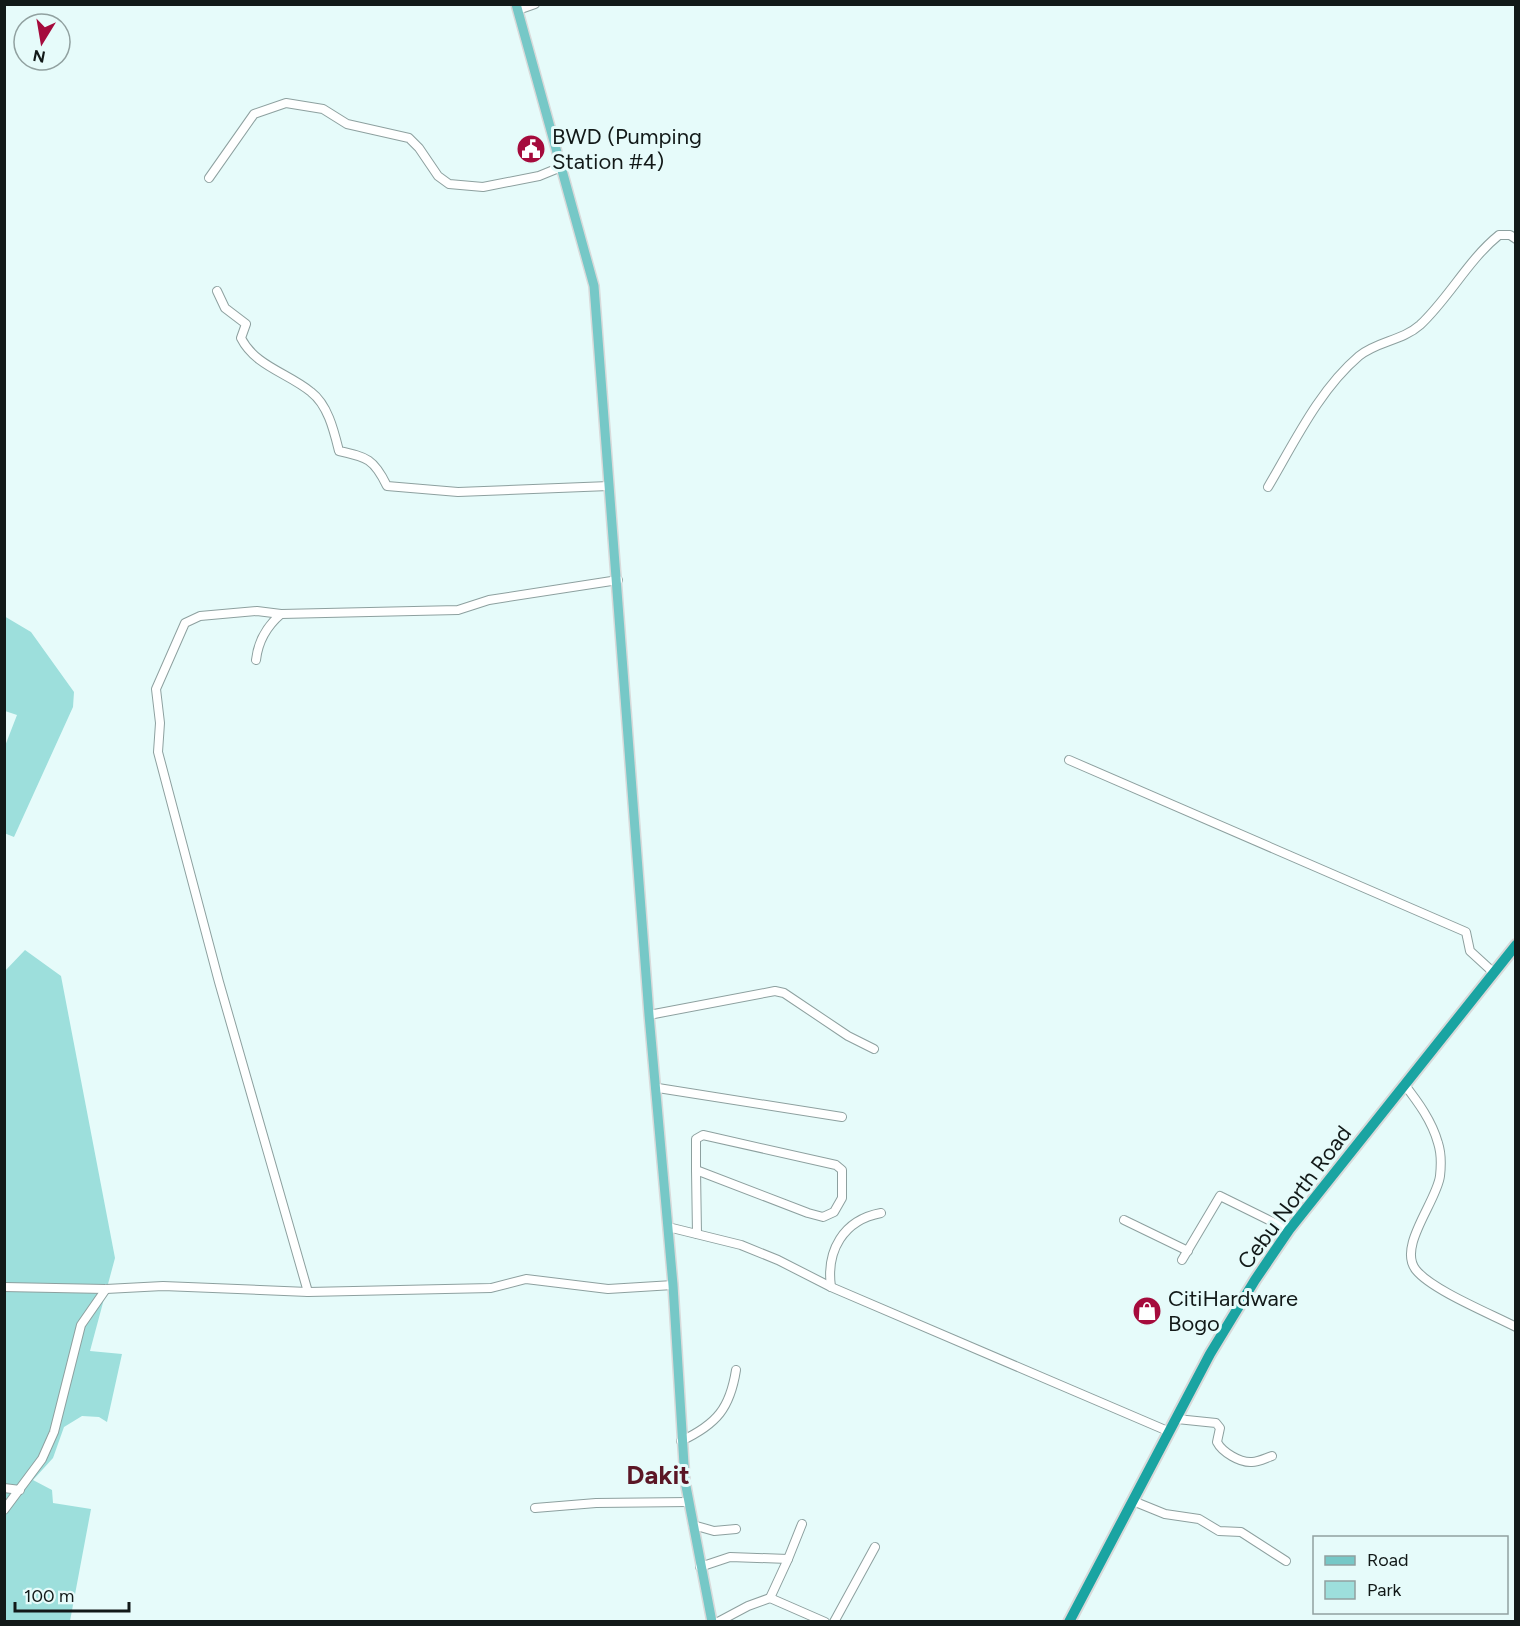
<svg xmlns="http://www.w3.org/2000/svg" width="1520" height="1626" viewBox="0 0 1520 1626" font-family="Figtree,sans-serif">
<style>
.green{fill:#9ddfdc}
.lines{fill:none;stroke-linecap:round;stroke-linejoin:round}
.minor-casing{stroke:#8da09f;stroke-width:10}
.major-casing{stroke:#d9dada;stroke-width:12}
.highway-casing{stroke:#d9dada;stroke-width:14}
.minor{stroke:#fff;stroke-width:8}
.major{stroke:#76c8c7;stroke-width:9}
.highway{stroke:#1aa4a2;stroke-width:10}
.labels{text-anchor:middle;stroke-width:6;stroke-linejoin:round;paint-order:stroke}
.poi-label{font-size:22px;fill:#121918;stroke:#e6fbfa;text-anchor:start}
.street-label{font-size:22px;fill:#121918;stroke:#e6fbfa}
.quarter-label{font-size:26px;font-weight:bold;fill:#5b1625;stroke:#e6fbfa}
</style>
<rect width="100%" height="100%" fill="#e6fbfa"/>
<g class="green">
<polygon points="4,616 31,632 74,692 73,707 14,837 4,833 5,746 17,715 5,711"/>
<polygon points="25,950 61,976 115,1258 90,1351 122,1354 107,1422 99,1417 82,1416 64,1427 53,1458 33,1480 52,1490 53,1503 91,1509 70,1621 5,1622 4,972"/>
</g>
<g class="lines">
<g class="minor-casing">
<g id="minor">
<polyline points="518,10 535,4"/>
<polyline points="209,178 254,114 286,103 323,109 347,124 409,138 419,148 438,176 449,184 483,187 539,176 561,167"/>
<path d="M217,291L225,308L246,324L241,338C255,366 288,373 311,392C328,405 334,431 339,451C367,457 374,459 387,486L458,492L609,486"/>
<path d="M1268,487C1294,443 1319,390 1359,356C1377,341 1402,341 1420,325C1449,298 1468,260 1499,235H1510L1516,239"/>
<polyline points="281,614 257,611 200,616 185,623 156,689 160,723 158,752 219,982 308,1292"/>
<path d="M256,660C258,642 267,626 281,614L458,610L489,600L618,580"/>
<polyline points="1069,760 1466,932 1470,951 1494,973"/>
<polyline points="649,1015 775,991 784,993 848,1036 874,1049"/>
<path d="M1404,1084C1418,1102 1432,1121 1438,1143C1441,1152 1441,1167 1440,1176C1437,1201 1397,1247 1416,1270C1432,1290 1491,1314 1516,1327"/>
<polyline points="658,1088 842,1117"/>
<polygon points="703,1135 836,1165 842,1170 842,1198 834,1212 823,1217 808,1213 696,1170 696,1139"/>
<polyline points="696,1170 697,1234"/>
<polyline points="1124,1220 1188,1251"/>
<polyline points="668,1227 741,1245 778,1260 831,1287 1170,1432"/>
<polyline points="1182,1260 1220,1196 1289,1230"/>
<polyline points="4,1287 106,1289 163,1286 308,1292 491,1288 526,1279 608,1289 673,1285"/>
<path d="M831,1287C826,1251 843,1220 881,1213"/>
<path d="M1177,1419L1216,1423L1220,1428L1217,1442C1222,1452 1240,1463 1252,1462C1258,1462 1266,1458 1272,1456"/>
<path d="M681,1441C717,1424 730,1408 736,1370"/>
<polyline points="4,1488 20,1490"/>
<polyline points="1133,1501 1165,1514 1199,1519 1219,1531 1241,1532 1286,1561"/>
<polyline points="535,1508 596,1503 689,1502"/>
<polyline points="4,1510 42,1459 54,1432 81,1325 106,1289"/>
<polyline points="693,1525 714,1531 736,1529"/>
<polyline points="700,1567 730,1557 788,1559 802,1524"/>
<polyline points="770,1598 788,1559"/>
<polyline points="718,1622 748,1606 770,1598 825,1622"/>
<polyline points="834,1622 875,1547"/>
</g>
</g>
<g class="major-casing">
<polyline id="major" points="516,4 594,286 649,1015 673,1285 685,1481 712,1622"/>
</g>
<g class="highway-casing">
<polyline id="highway" points="1069,1622 1210,1354 1255,1280 1289,1230 1516,945"/>
</g>
<use href="#minor" class="minor"/>
<use href="#major" class="major"/>
<use href="#highway" class="highway"/>
</g>
<defs>
<g id="civic-disc" transform="scale(1.5)"><circle r="9.5" fill="#a50b3c" stroke="#e6fbfa"/><path d="M-.6-6.5H3V-4.5H.6V-3L4-1V1h2V6H-6V1h2V-1L-.6-3ZM-1.2 2.5V6h2.4V2.5Z" fill="#fff"/></g>
<g id="shop-disc" transform="scale(1.5)"><circle r="9.5" fill="#a50b3c" stroke="#e6fbfa"/><path d="M-5-2.5h2.3a2.7 3.5 0 0 1 5.4 0H5L5.5 6h-11ZM-1.5-2.5h3a1.5 2.3 0 0 0-3 0Z" fill="#fff"/></g>
</defs>
<g fill-rule="evenodd">
<use href="#civic-disc" x="531" y="149"/>
<use href="#shop-disc" x="1147" y="1311"/>
</g>
<g class="labels">
<g class="poi-label">
<text x="552" y="144">BWD (Pumping<tspan x="552" dy="25">Station #4)</tspan></text>
<text x="1168" y="1306">CitiHardware<tspan x="1168" dy="25">Bogo</tspan></text>
</g>
<g class="street-label">
<text transform="translate(1294 1197) rotate(-53)" y="8">Cebu North Road</text>
</g>
<g class="quarter-label">
<text x="658" y="1484">Dakit</text>
</g>
</g>
<rect width="1520" height="1626" fill="none" stroke="#121918" stroke-width="12"/>
<rect x="1313" y="1536" width="195" height="78" fill="#e6fbfa" stroke="#91a1a0" stroke-width="1.5"/>
<rect x="1325" y="1556" width="30" height="9" fill="#76c8c7" stroke="#91a1a0" stroke-width="1.5"/>
<text x="1367" y="1566" font-size="18" fill="#121918">Road</text>
<rect x="1325" y="1581" width="30" height="18" fill="#9ddfdc" stroke="#91a1a0" stroke-width="1.5"/>
<text x="1367" y="1596" font-size="18" fill="#121918">Park</text>
<g transform="translate(42 42) rotate(191)"><circle r="28" fill="#e6fbfa" stroke="#91a1a0" stroke-width="1.5"/>
<path d="M0-4.5L10 22L0 15L-10 22Z" fill="#a50b3c"/>
<text y="-9" font-size="16" font-weight="bold" text-anchor="middle" fill="#121918">N</text>
</g>
<path d="M15 1602v9h114v-9" fill="none" stroke="#121918" stroke-width="3"/>
<text x="24" y="1602" font-size="18" fill="#121918" stroke="#e6fbfa" stroke-width="4.5" paint-order="stroke">100 m</text>
</svg>
